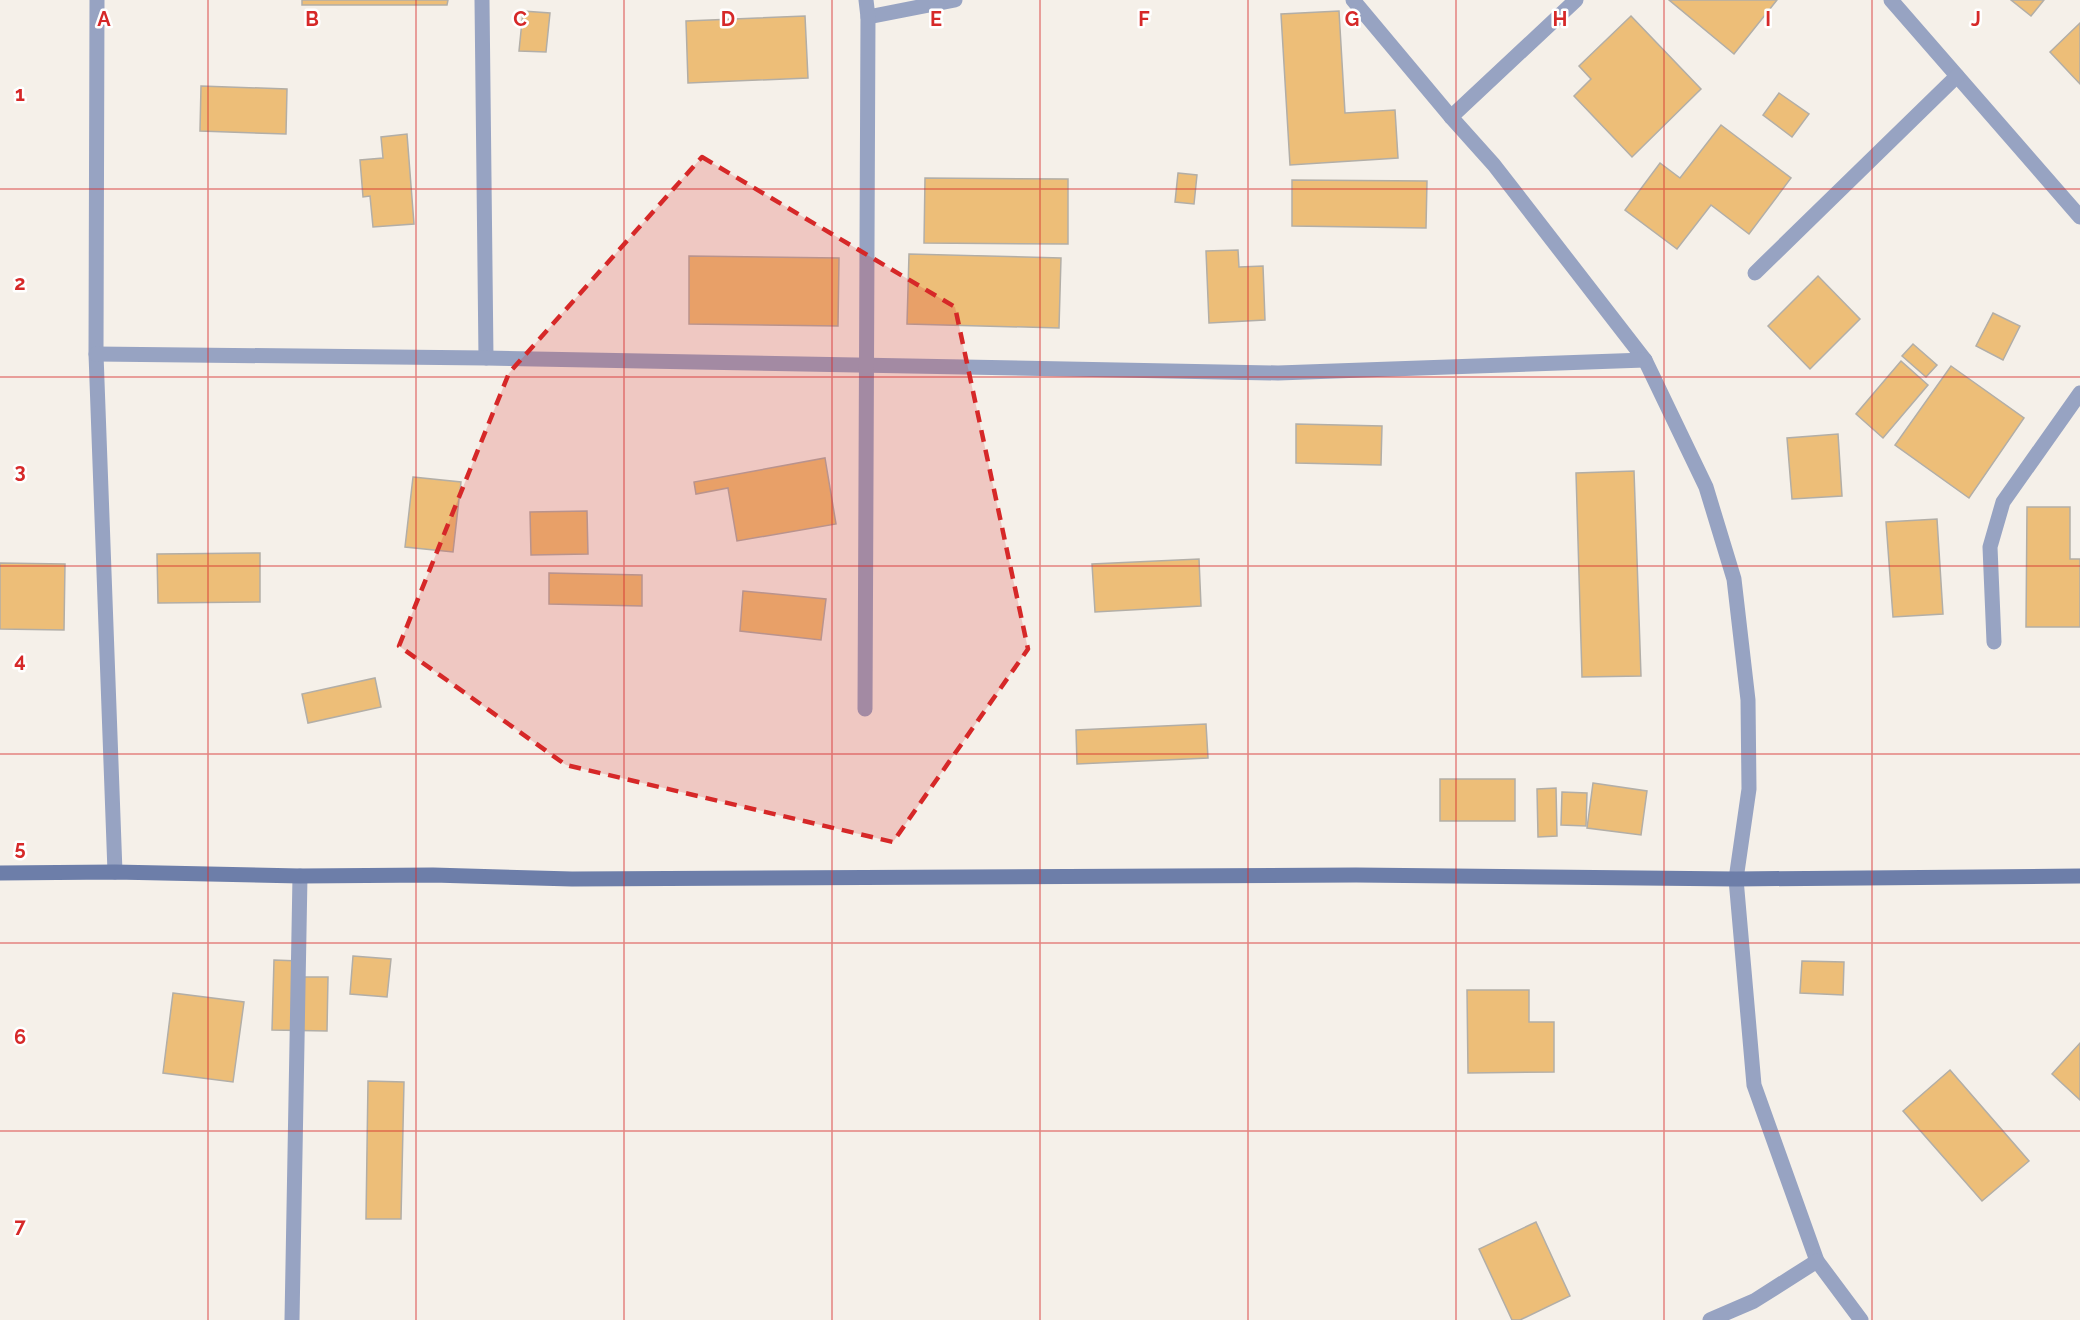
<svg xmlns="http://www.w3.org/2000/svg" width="2080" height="1320" viewBox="0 0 2080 1320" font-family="Raleway,sans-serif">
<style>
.building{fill:#edbe78;stroke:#b2aea7;stroke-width:1.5}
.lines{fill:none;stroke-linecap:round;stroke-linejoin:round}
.street{stroke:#97a3c2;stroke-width:15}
.secondary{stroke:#6d7ea9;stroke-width:15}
.marked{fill:#d62828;fill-opacity:0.2;stroke:#d62828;stroke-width:4.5;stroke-dasharray:12 8;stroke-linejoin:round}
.grid{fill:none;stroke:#d62828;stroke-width:1.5;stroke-opacity:0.55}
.grid-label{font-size:20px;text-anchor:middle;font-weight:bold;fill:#d62828;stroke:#fff;stroke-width:5;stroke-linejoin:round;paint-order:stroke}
</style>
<rect width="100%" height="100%" fill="#f5f0e9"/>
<g class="building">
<polygon points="302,0 448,0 447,5 302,5"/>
<polygon points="1669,0 1777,0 1734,54"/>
<polygon points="2011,0 2044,0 2031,16"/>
<polygon points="523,11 550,13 546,52 519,51"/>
<polygon points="1339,11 1345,113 1395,110 1398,158 1290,165 1281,14"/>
<polygon points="805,16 808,78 688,83 686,21"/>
<polygon points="1631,16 1701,89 1632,157 1574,96 1591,79 1579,66"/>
<polygon points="2080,23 2080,84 2050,52"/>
<polygon points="201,86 287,89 286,134 200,131"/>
<polygon points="1779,93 1809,114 1792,137 1763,115"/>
<polygon points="1721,125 1791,178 1749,234 1711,205 1677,249 1625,210 1660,163 1680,178"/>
<polygon points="407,134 414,224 373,227 370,196 363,197 360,160 383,158 381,137"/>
<polygon points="1178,173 1197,175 1194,204 1175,202"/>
<polygon points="925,178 1068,179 1068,244 924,243"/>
<polygon points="1292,180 1427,181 1426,228 1292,226"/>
<polygon points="1238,250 1239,267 1263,266 1265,320 1209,323 1206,251"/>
<polygon points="909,254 1061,258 1059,328 907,324"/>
<polygon points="689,256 839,258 838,326 689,324"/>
<polygon points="1818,276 1860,319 1810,369 1768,326"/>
<polygon points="1993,313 2020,326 2003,360 1976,346"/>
<polygon points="1913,344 1937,365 1926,377 1902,356"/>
<polygon points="1901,361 1928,385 1883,438 1856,414"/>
<polygon points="1951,366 2024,418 1969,498 1895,445"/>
<polygon points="1296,424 1382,426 1381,465 1296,463"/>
<polygon points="1838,434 1842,496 1792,499 1787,438"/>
<polygon points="825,458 836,524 737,541 728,488 696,494 694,482"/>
<polygon points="1634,471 1641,676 1582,677 1576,473"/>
<polygon points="413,477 461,482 453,552 405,547"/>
<polygon points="2027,507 2070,507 2070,559 2080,559 2080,627 2026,627"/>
<polygon points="587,511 588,554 531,555 530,512"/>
<polygon points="1937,519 1943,614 1893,617 1886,522"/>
<polygon points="260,553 260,602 158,603 157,554"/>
<polygon points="1199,559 1201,606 1095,612 1092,564"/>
<polygon points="0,563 65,564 64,630 0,629"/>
<polygon points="549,573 642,575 642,606 549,604"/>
<polygon points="743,591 826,599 821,640 740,631"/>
<polygon points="375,678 381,707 308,723 302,694"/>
<polygon points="1206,724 1208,758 1077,764 1076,730"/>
<rect x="1440" y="779" width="75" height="42"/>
<polygon points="1593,783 1647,791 1641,835 1587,828"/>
<polygon points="1556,788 1557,836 1538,837 1537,789"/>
<polygon points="1562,792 1587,793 1586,826 1561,825"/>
<polygon points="353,956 391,959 387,997 350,994"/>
<polygon points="274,960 299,961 299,977 328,977 327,1031 272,1030"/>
<polygon points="1802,961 1844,962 1843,995 1800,993"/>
<polygon points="1467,990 1529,990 1529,1022 1554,1022 1554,1072 1468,1073"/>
<polygon points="173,993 244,1002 233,1082 163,1073"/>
<polygon points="2080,1043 2080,1100 2052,1074"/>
<polygon points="1950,1070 2029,1161 1982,1201 1903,1111"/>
<polygon points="368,1081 404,1082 401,1219 366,1219"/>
<polygon points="1536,1222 1570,1296 1520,1320 1512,1320 1479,1249"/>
</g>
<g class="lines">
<g class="street">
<polyline points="97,0 96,354 115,872"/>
<polyline points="482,0 486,358"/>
<polyline points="1353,0 1451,117 1494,165 1645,360 1706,487 1734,579 1748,700 1749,789 1736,879 1754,1085 1817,1261 1861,1320"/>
<polyline points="1891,0 2080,217"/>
<polyline points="868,17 955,0"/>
<polyline points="1451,117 1576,0"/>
<polyline points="1755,273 1957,76"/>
<polyline points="96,354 486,358 1278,373 1645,360"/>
<polyline points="1994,642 1990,547 2003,502 2080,393"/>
<polyline points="865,709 868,17 866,0"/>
<polyline points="292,1320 300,876"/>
<polyline points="1710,1320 1754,1301 1817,1261"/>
</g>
<polyline class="secondary" points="0,873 115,872 300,876 433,875 572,879 1356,875 1736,879 2080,876"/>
</g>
<path class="marked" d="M702,157L955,307L1028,649L893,842L566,765L399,646L509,373Z"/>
<path class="grid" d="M208,0V1320M416,0V1320M624,0V1320M832,0V1320M1040,0V1320M1248,0V1320M1456,0V1320M1664,0V1320M1872,0V1320M0,189H2080M0,377H2080M0,566H2080M0,754H2080M0,943H2080M0,1131H2080"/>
<g class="grid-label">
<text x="104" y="26">A</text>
<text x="312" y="26">B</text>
<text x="520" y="26">C</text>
<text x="728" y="26">D</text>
<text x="936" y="26">E</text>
<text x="1144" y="26">F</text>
<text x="1352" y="26">G</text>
<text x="1560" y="26">H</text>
<text x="1768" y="26">I</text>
<text x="1976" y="26">J</text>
<text x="20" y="101">1</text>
<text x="20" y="290">2</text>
<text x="20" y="478">3</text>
<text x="20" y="667">4</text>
<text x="20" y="855">5</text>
<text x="20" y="1044">6</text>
<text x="20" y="1233">7</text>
</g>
</svg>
